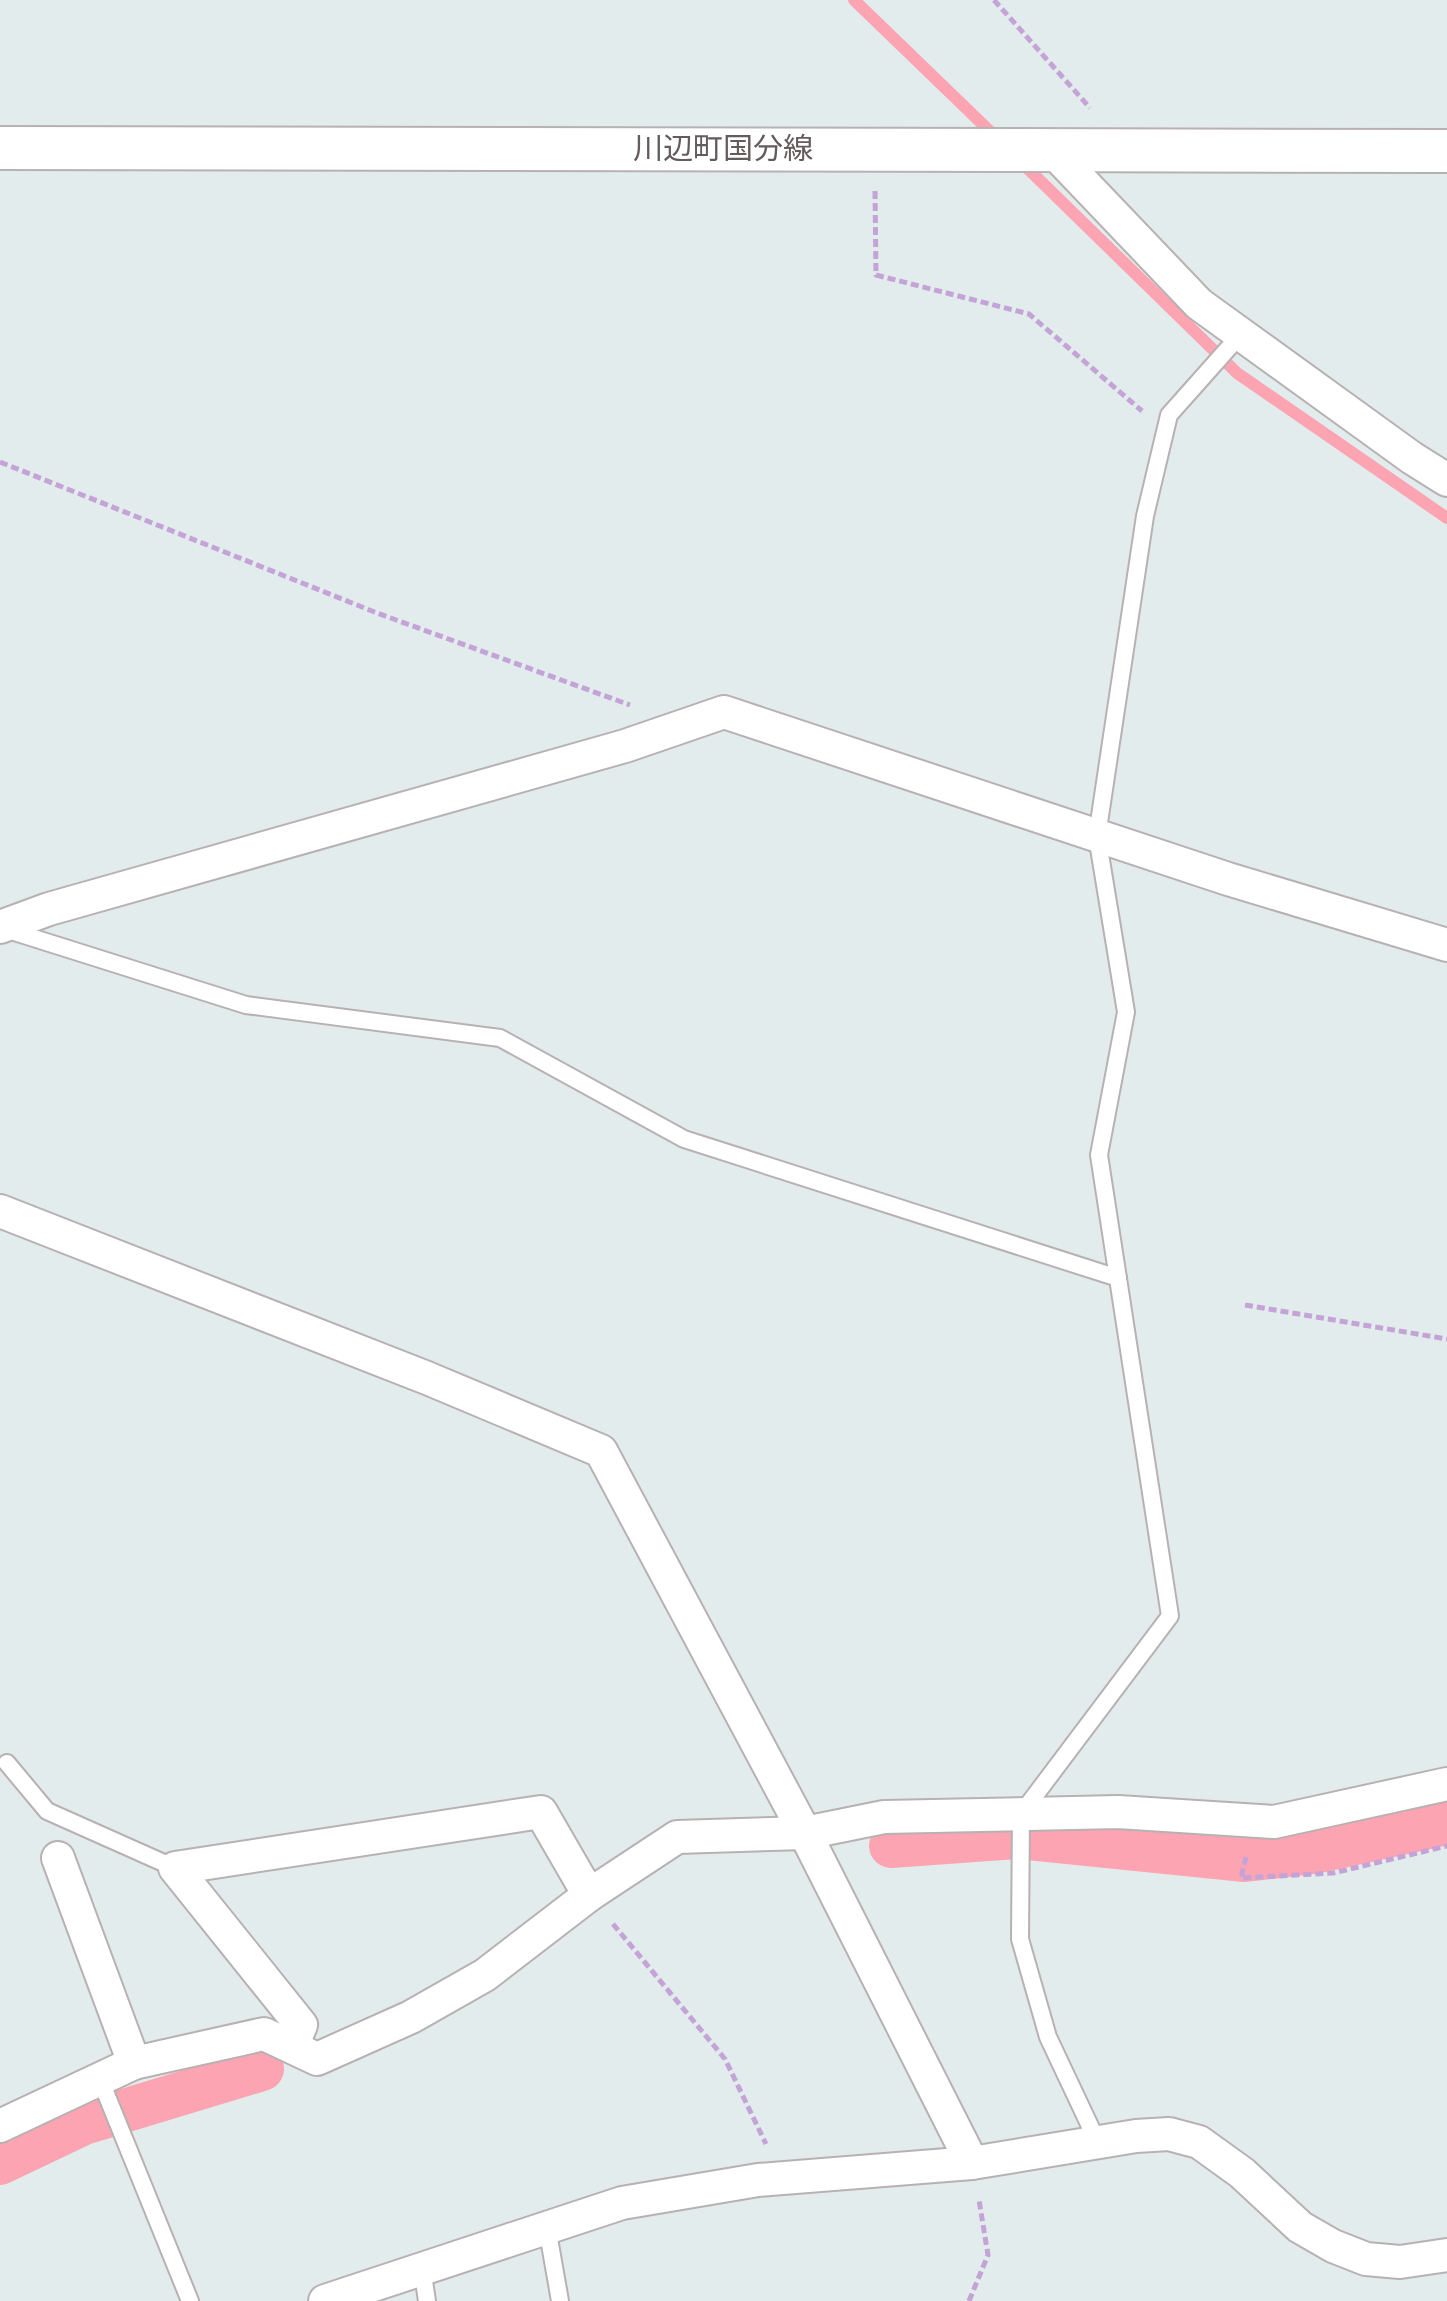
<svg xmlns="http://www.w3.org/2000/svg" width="1447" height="2301" viewBox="0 0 1447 2301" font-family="Jost,'Noto Sans JP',sans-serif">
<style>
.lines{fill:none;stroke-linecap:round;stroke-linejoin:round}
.stream{stroke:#fda4b3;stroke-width:12}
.canal{stroke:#fda4b3;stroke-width:44}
.service-casing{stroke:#b8b1b1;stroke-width:20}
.minor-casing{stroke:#b8b1b1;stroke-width:36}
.tertiary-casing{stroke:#b8b1b1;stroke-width:46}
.path{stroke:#c4a3d6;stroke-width:5;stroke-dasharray:8 4;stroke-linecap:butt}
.service{stroke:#fff;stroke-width:16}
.minor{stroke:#fff;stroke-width:32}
.tertiary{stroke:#fff;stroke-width:42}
.labels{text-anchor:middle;stroke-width:6;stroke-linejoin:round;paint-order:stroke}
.street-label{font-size:30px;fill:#635b5c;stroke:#fff}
</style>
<rect width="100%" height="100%" fill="#e3eced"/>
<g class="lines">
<g class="stream">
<polyline points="854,0 1000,141"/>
<polyline points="1018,159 1237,373 1447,518"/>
</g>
<g class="canal">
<polyline points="891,1846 1018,1837 1245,1860 1314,1852 1447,1823"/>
<polyline points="0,2163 84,2123 262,2069"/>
</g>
<g class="service-casing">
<g id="service">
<polyline points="5,929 246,1005 500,1038 684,1139 1118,1278"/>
<polyline points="7,1763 47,1811 175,1868"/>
<polyline points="100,2079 190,2301"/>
<polyline points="1098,2143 1048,2037 1020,1939 1021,1814 1170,1616 1099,1155 1126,1012 1097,836 1145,516 1169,415 1241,334"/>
<polyline points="547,2227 560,2301"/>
<polyline points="422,2268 427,2301"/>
</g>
</g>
<g class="minor-casing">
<g id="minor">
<polyline points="1052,150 1199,304 1412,458 1447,480"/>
<polyline points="0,927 49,909 625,746 724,712 1228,879 1447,945"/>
<polyline points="0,1211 427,1378 601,1451 805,1833 972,2163"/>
<polyline points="58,1858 134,2063"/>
<polyline points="292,2047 301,2025 175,1868 541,1812 589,1895"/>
<polyline points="0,2126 134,2063 264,2034 317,2059 411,2017 485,1975 589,1895 677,1837 805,1833 884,1817 1118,1812 1274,1822 1447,1784"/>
<polyline points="325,2301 622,2203 758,2180 972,2163 1136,2136 1169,2134 1199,2142 1242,2173 1300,2227 1333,2246 1366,2259 1400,2262 1447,2255"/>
</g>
</g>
<g class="tertiary-casing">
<polyline id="tertiary" points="0,148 1447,151"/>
</g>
<g class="path">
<polyline points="994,0 1090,108"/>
<polyline points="875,191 876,275 1029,314 1142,411"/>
<polyline points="0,462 377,613 630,705"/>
<polyline points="1245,1305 1447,1339"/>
<polyline points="1246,1857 1241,1878 1333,1873 1447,1846"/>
<polyline points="613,1924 725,2059 766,2144"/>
<polyline points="969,2301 988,2255 979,2200"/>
</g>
<use href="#service" class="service"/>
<use href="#minor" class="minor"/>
<use href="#tertiary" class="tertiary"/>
</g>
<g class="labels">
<g class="street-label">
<text x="723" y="159">川辺町国分線</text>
</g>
</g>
</svg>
